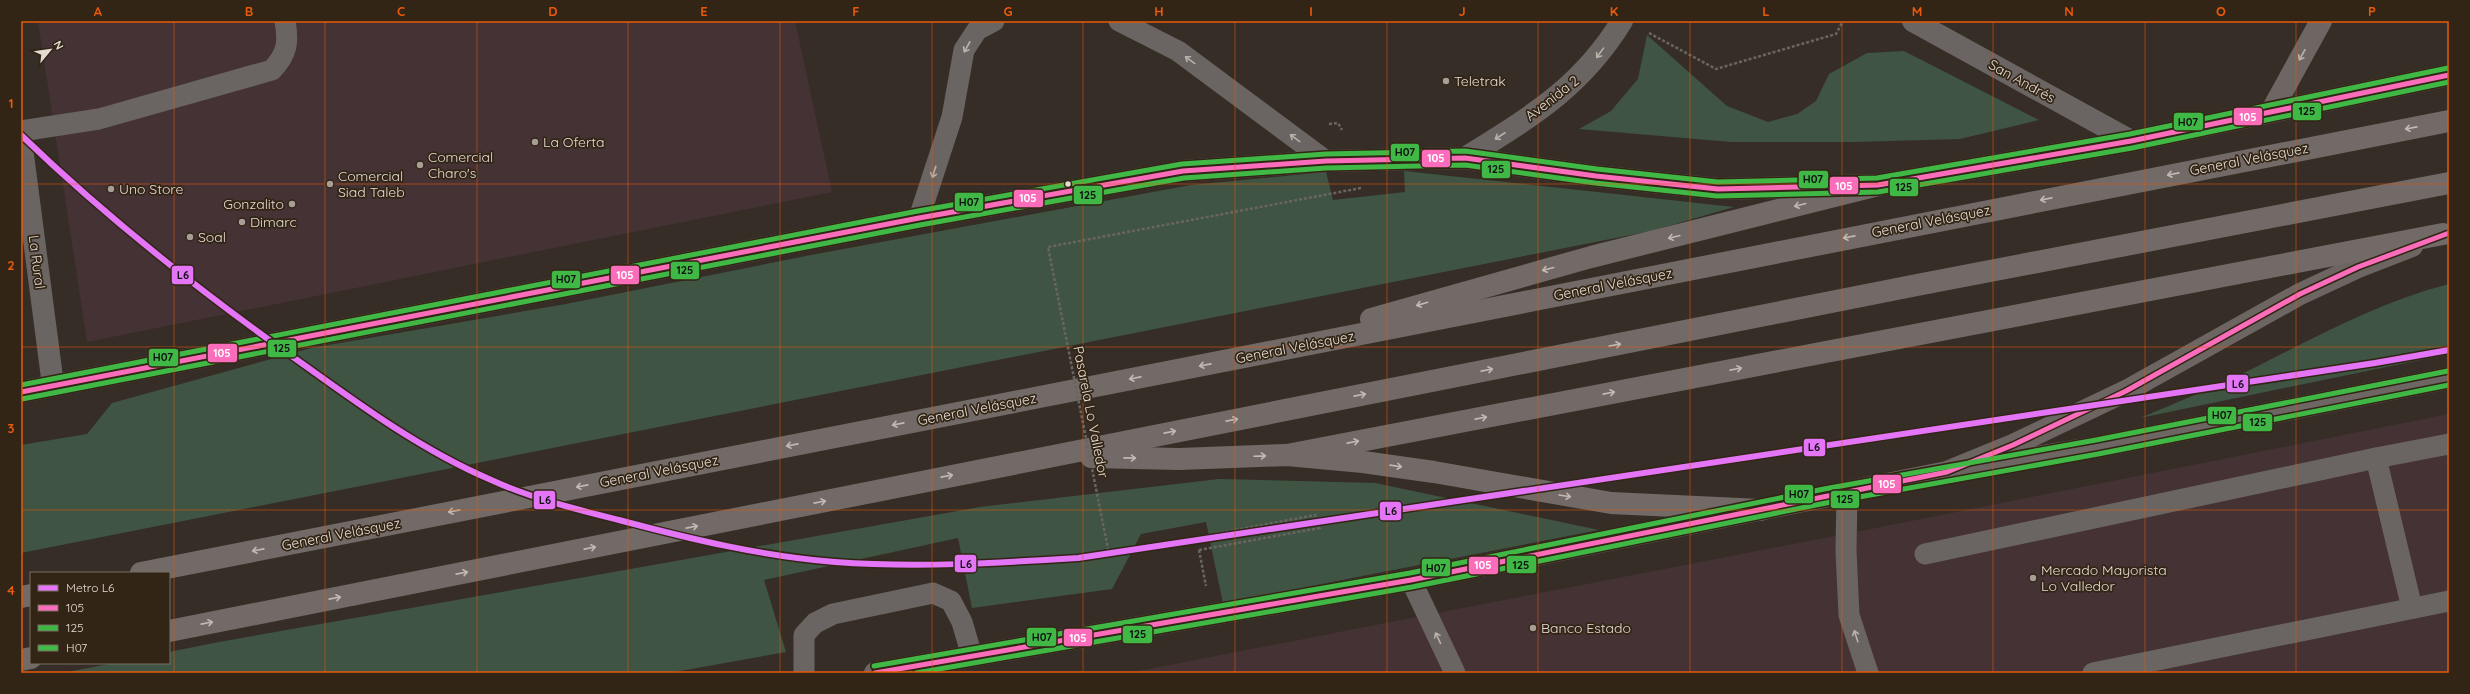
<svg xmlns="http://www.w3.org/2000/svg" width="2470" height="694" viewBox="0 0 2470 694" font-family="Quicksand,sans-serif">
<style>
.commercial{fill:#453234}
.green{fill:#3f5443}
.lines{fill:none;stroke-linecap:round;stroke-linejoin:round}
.path{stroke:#6a6562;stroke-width:2.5;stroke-dasharray:3 2;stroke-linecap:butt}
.lane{stroke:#6a6562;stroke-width:21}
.street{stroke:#6a6562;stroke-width:22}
.secondary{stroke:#6d6662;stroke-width:22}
.primary{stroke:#6c6561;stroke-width:22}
.highway{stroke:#726a67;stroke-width:22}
.path-bridge{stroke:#6a6562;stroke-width:2.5;stroke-dasharray:3 2;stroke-linecap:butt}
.bus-1-casing{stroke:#322516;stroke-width:8}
.bus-2-casing{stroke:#322516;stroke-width:8}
.bus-3-casing{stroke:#322516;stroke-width:8}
.bus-1{stroke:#fb6dba;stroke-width:5}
.bus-2{stroke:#40b846;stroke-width:5}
.bus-3{stroke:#40b846;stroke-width:5}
.metro-1-casing{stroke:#322516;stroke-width:9}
.metro-1{stroke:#e475f6;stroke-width:6}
.oneway{stroke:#b9b2aa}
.oneway2{stroke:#bab2aa}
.oneway3{stroke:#c2b9b1}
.grid{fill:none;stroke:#e8590c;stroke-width:1;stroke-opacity:0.55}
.poi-dot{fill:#a79e95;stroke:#322516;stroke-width:1.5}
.bus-dot{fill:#e4dbd1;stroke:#322516;stroke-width:1.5}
.labels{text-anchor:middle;stroke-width:3.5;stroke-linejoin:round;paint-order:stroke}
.poi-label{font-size:14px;fill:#e4dbd1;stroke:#322516;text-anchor:start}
.street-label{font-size:14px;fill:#e4dbd1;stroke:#322516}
.line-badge{stroke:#322516;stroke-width:1.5}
.badge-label{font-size:11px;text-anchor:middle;font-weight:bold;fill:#fff}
.pale-badge-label{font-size:11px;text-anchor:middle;font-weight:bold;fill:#111}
.neatline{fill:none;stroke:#e8590c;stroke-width:1.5}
.grid-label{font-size:13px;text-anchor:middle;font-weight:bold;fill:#e8590c}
</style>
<rect width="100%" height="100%" fill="#362e26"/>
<g class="commercial">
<polygon points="38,21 795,21 832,192 87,342"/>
<polygon points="2449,414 2449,673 1128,673 1886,526"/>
</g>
<g class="green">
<polygon points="1647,35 1727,106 1768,122 1797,114 1816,101 1829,74 1867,53 1904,51 2039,120 1960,139 1855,142 1731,142 1579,129 1611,111 1638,79"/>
<polygon points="1404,171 1734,207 1651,231 21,553 21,445 87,434 112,403 311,348 566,304 811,255 1191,185 1326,172 1333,200 1405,192"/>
<path d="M2449,284V354L2140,418C2178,402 2217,386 2254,368C2318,336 2379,302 2449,284Z"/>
<polygon points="1219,479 1375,483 1599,530 1223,603 1206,522 1141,534 1112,589 972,608 958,538 764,580 786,652 669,673 62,673 114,663 169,663 169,652 219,642 980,507"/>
</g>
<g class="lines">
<g class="path">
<polyline points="1649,33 1716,69 1836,34 1843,21"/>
<polyline points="1329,124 1338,123 1342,130"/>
<polyline points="1199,550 1206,586"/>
</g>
<g class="lane">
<polyline points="1119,21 1178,51 1326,161"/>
<path d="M21,131L99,119L272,70C287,54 289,43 285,21"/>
<polyline points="919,218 952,117 964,50 977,30 994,21"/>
<polyline points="1847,493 1846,551 1849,615 1868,673"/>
<polyline points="1925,554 2376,458"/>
<polyline points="1411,580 1455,673"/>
<polyline points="2412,608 2376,458 2449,444"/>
<polyline points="804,673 804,635 815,623 833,614 933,593 951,601 962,622 972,656"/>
<polyline points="2093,673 2449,601"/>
</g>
<g class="street">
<polyline points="1913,21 2131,141"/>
<polyline points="21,140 53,385"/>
<path d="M1465,158C1530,117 1580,89 1622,21"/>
</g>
<g class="secondary">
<polyline points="2271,112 2321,21"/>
<polyline points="1966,469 2097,447 2449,378"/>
</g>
<g class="primary">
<polyline points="21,147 22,148"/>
<polyline points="21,392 919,218 1183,171 1326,161 1465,158 1596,176 1718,189 1878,185 2131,141 2449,75"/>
<polyline points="875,673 1411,580 1947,472 2013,445 2126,391 2300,294 2358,267 2412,246"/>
</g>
<g class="highway">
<polyline points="1371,319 1591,257 1878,185"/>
<polyline points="1287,455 2443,234"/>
<polyline points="1091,457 1179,459 1287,455 1363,462 1434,472 1611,503 1761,510"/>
<polyline points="141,573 2449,121"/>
<polyline points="21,597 31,595"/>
<polyline points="169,631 1917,285 2449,183"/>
<polyline points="21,660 31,658"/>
</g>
<polyline class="path-bridge" points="1199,550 1320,528 1315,515 1109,554 1048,247 1361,188"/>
<g class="bus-1-casing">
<g id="bus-1">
<polyline points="21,392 919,218 1183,171 1326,161 1465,158 1596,176 1718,189 1878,185 2131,141 2449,75"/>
<polyline points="875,673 1411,580 1947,472 2013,445 2126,391 2300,294 2358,267 2449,233"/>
</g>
</g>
<g class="bus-2-casing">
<g id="bus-2">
<polyline points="22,399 920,225 1184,178 1326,168 1465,165 1595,183 1717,196 1878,192 2132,148 2449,82"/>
<polyline points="916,673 1412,587 1826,503 2098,454 2449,385"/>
</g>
</g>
<g class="bus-3-casing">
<g id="bus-3">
<polyline points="21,385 918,211 1182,164 1326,154 1465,151 1597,169 1718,182 1877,178 2130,134 2448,68"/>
<polyline points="874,666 1410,573 1824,489 2096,440 2448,371"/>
</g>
</g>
<use href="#bus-1" class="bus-1"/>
<use href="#bus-2" class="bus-2"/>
<use href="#bus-3" class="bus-3"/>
<g class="metro-1-casing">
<path id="metro-1" d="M21,135C110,221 206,296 307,367C364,408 424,451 489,479C530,498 575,509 619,520C690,539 761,556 835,562C916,568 997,563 1078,558L2375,363L2449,350"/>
</g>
<use href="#metro-1" class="metro-1"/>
</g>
<defs><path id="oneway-shaft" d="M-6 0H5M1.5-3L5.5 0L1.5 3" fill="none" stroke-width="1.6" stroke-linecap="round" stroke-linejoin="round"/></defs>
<g class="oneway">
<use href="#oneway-shaft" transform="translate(967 47) rotate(119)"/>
<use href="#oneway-shaft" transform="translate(1600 53) rotate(126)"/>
<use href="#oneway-shaft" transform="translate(1190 60) rotate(-144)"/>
<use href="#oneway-shaft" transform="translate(1500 136) rotate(147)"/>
<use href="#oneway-shaft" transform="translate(1295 138) rotate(-144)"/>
<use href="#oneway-shaft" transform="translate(934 172) rotate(108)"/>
<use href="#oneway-shaft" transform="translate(1856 636) rotate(-108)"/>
<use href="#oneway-shaft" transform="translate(1438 638) rotate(-115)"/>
</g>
<use class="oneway2" href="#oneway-shaft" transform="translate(2302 55) rotate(119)"/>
<g class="oneway3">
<use href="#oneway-shaft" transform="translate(2411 128) rotate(169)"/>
<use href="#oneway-shaft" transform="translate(2173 174) rotate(169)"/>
<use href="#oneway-shaft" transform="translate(2046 199) rotate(169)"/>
<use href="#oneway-shaft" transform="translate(1800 205) rotate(166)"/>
<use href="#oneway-shaft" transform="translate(1674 237) rotate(166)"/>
<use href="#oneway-shaft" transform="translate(1849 237) rotate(169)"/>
<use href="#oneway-shaft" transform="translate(1548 269) rotate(165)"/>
<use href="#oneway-shaft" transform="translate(1422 304) rotate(164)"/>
<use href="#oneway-shaft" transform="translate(1615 345) rotate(-11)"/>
<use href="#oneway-shaft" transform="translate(1205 365) rotate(169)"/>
<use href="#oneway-shaft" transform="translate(1736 369) rotate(-11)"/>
<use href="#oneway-shaft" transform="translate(1487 370) rotate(-11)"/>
<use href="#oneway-shaft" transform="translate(1135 378) rotate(169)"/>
<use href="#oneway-shaft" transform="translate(1609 393) rotate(-11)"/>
<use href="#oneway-shaft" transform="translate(1360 395) rotate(-11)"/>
<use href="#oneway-shaft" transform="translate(1481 418) rotate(-11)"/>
<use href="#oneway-shaft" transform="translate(1232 420) rotate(-11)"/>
<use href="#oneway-shaft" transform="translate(898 424) rotate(169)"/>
<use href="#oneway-shaft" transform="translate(1170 432) rotate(-11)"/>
<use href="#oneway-shaft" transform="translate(1353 442) rotate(-11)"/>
<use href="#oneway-shaft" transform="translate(792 445) rotate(169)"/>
<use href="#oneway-shaft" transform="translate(1260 456) rotate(-2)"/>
<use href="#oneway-shaft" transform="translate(1130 458) rotate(1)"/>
<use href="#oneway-shaft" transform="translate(1396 466) rotate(8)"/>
<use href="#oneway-shaft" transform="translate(947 476) rotate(-11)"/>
<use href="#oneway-shaft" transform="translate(582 486) rotate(169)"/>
<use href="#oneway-shaft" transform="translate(1565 496) rotate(9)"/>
<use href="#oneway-shaft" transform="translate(820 502) rotate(-11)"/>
<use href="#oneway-shaft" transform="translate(454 511) rotate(169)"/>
<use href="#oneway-shaft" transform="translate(692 527) rotate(-11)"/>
<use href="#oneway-shaft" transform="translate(590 548) rotate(-11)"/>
<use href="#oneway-shaft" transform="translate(258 550) rotate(169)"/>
<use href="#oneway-shaft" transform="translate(462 573) rotate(-11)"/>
<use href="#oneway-shaft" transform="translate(335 598) rotate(-11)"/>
<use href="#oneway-shaft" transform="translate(207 623) rotate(-11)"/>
</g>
<path class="grid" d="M174,21V673M325,21V673M477,21V673M628,21V673M780,21V673M932,21V673M1083,21V673M1235,21V673M1387,21V673M1538,21V673M1690,21V673M1842,21V673M1993,21V673M2145,21V673M2296,21V673M21,184H2449M21,347H2449M21,510H2449"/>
<g class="poi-dot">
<circle cx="1446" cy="81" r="4"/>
<circle cx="535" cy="142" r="4"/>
<circle cx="420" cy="165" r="4"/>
<circle cx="330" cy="184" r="4"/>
<circle cx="111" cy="189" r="4"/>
<circle cx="292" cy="204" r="4"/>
<circle cx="242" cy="222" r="4"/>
<circle cx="190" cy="237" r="4"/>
<circle cx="2033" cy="578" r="4"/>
<circle cx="1533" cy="628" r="4"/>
</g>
<circle class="bus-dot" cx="1068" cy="184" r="3.5"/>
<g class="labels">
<g class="poi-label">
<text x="1454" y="86">Teletrak</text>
<text x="543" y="147">La Oferta</text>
<text x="428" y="162">Comercial<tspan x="428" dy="16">Charo's</tspan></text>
<text x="338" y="181">Comercial<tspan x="338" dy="16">Siad Taleb</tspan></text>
<text x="119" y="194">Uno Store</text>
<text x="284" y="209" text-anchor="end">Gonzalito</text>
<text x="250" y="227">Dimarc</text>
<text x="198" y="242">Soal</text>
<text x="2041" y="575">Mercado Mayorista<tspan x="2041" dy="16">Lo Valledor</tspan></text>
<text x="1541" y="633">Banco Estado</text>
</g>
<g class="street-label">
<text transform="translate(2022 81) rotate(29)" y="5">San Andrés</text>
<text transform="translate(1552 98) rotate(-38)" y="5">Avenida 2</text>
<text transform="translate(2249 159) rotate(-11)" y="5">General Velásquez</text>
<text transform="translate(1931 221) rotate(-11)" y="5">General Velásquez</text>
<text transform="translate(37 262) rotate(83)" y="5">La Rural</text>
<text transform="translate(1613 284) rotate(-11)" y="5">General Velásquez</text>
<text transform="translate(1295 347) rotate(-11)" y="5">General Velásquez</text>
<text transform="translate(977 409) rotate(-11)" y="5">General Velásquez</text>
<text transform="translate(1091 412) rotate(79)" y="5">Pasarela Lo Valledor</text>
<text transform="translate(659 471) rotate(-11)" y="5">General Velásquez</text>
<text transform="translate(341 534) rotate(-11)" y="5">General Velásquez</text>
</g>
</g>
<g class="line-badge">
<rect x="2292" y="102" width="30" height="19" rx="4" fill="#40b846"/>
<rect x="2233" y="107" width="30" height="19" rx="4" fill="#fb6dba"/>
<rect x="2173" y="112" width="31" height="19" rx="4" fill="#40b846"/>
<rect x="1390" y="143" width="30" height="19" rx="4" fill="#40b846"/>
<rect x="1421" y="149" width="30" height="19" rx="4" fill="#fb6dba"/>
<rect x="1481" y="160" width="30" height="19" rx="4" fill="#40b846"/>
<rect x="1798" y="170" width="31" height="19" rx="4" fill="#40b846"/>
<rect x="1829" y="176" width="30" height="19" rx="4" fill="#fb6dba"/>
<rect x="1889" y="178" width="30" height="19" rx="4" fill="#40b846"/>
<rect x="1073" y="185" width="30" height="20" rx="4" fill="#40b846"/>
<rect x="1013" y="189" width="31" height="19" rx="4" fill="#fb6dba"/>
<rect x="954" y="192" width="30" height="20" rx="4" fill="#40b846"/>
<rect x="670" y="261" width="30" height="19" rx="4" fill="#40b846"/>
<rect x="610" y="265" width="30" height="20" rx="4" fill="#fb6dba"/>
<rect x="171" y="265" width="23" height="20" rx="4" fill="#e475f6"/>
<rect x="551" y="270" width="30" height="19" rx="4" fill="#40b846"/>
<rect x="267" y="339" width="30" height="19" rx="4" fill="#40b846"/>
<rect x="207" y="343" width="31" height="20" rx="4" fill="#fb6dba"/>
<rect x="148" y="348" width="31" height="19" rx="4" fill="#40b846"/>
<rect x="2226" y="374" width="23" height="19" rx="4" fill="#e475f6"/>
<rect x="2207" y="406" width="30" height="19" rx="4" fill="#40b846"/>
<rect x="2242" y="413" width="31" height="19" rx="4" fill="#40b846"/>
<rect x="1803" y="438" width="23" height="19" rx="4" fill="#e475f6"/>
<rect x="1872" y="474" width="30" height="20" rx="4" fill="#fb6dba"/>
<rect x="1784" y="484" width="30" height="20" rx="4" fill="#40b846"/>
<rect x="1830" y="490" width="30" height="19" rx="4" fill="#40b846"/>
<rect x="533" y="490" width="23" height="20" rx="4" fill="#e475f6"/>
<rect x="1379" y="501" width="23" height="20" rx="4" fill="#e475f6"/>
<rect x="954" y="554" width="23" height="19" rx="4" fill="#e475f6"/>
<rect x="1506" y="555" width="31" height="19" rx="4" fill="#40b846"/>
<rect x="1468" y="556" width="31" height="19" rx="4" fill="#fb6dba"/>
<rect x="1421" y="558" width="30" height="19" rx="4" fill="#40b846"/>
<rect x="1122" y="625" width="31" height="19" rx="4" fill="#40b846"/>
<rect x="1026" y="627" width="31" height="20" rx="4" fill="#40b846"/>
<rect x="1063" y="628" width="30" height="19" rx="4" fill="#fb6dba"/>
</g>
<g class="badge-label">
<text x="2248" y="121">105</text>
<text x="1436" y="162">105</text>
<text x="1844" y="190">105</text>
<text x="1028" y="202">105</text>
<text x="625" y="279">105</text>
<text x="222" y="357">105</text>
<text x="1887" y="488">105</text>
<text x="1483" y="569">105</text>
<text x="1078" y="642">105</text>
</g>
<g class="pale-badge-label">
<text x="2307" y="115">125</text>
<text x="2188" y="126">H07</text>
<text x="1405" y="156">H07</text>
<text x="1496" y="173">125</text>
<text x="1813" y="183">H07</text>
<text x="1904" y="191">125</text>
<text x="1088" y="199">125</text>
<text x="969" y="206">H07</text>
<text x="685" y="274">125</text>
<text x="183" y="279">L6</text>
<text x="566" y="283">H07</text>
<text x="282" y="352">125</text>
<text x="163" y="361">H07</text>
<text x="2238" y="388">L6</text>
<text x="2222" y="419">H07</text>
<text x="2258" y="426">125</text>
<text x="1814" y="451">L6</text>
<text x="1799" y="498">H07</text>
<text x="1845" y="503">125</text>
<text x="545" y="504">L6</text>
<text x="1391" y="515">L6</text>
<text x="966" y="568">L6</text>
<text x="1521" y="569">125</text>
<text x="1436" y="572">H07</text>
<text x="1138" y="638">125</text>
<text x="1042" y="641">H07</text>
</g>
<rect width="2470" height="694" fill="none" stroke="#322516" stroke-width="44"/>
<rect x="30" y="572" width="140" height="92" fill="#322516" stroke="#796e61"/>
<rect x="38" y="585" width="20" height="6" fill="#e475f6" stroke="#796e61"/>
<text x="66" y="592" font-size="12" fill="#e4dbd1">Metro L6</text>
<rect x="38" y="605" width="20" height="6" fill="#fb6dba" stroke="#796e61"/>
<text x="66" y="612" font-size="12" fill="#e4dbd1">105</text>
<rect x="38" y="625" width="20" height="6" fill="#40b846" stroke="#796e61"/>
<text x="66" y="632" font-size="12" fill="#e4dbd1">125</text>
<rect x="38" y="645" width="20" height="6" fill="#40b846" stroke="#796e61"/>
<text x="66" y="652" font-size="12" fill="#e4dbd1">H07</text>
<g transform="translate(50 50) rotate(61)" stroke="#322516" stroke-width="3" paint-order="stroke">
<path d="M0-3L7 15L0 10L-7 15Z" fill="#e4dbd1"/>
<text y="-6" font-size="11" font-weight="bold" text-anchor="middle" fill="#e4dbd1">N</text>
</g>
<rect x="22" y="22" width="2426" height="650" class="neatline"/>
<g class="grid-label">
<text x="98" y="16">A</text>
<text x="249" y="16">B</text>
<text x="401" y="16">C</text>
<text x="553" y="16">D</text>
<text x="704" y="16">E</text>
<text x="856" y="16">F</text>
<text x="1008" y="16">G</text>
<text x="1159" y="16">H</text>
<text x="1311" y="16">I</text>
<text x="1462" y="16">J</text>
<text x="1614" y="16">K</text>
<text x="1766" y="16">L</text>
<text x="1917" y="16">M</text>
<text x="2069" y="16">N</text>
<text x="2221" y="16">O</text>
<text x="2372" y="16">P</text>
<text x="11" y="108">1</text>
<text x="11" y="270">2</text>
<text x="11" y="433">3</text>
<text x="11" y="595">4</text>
</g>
</svg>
